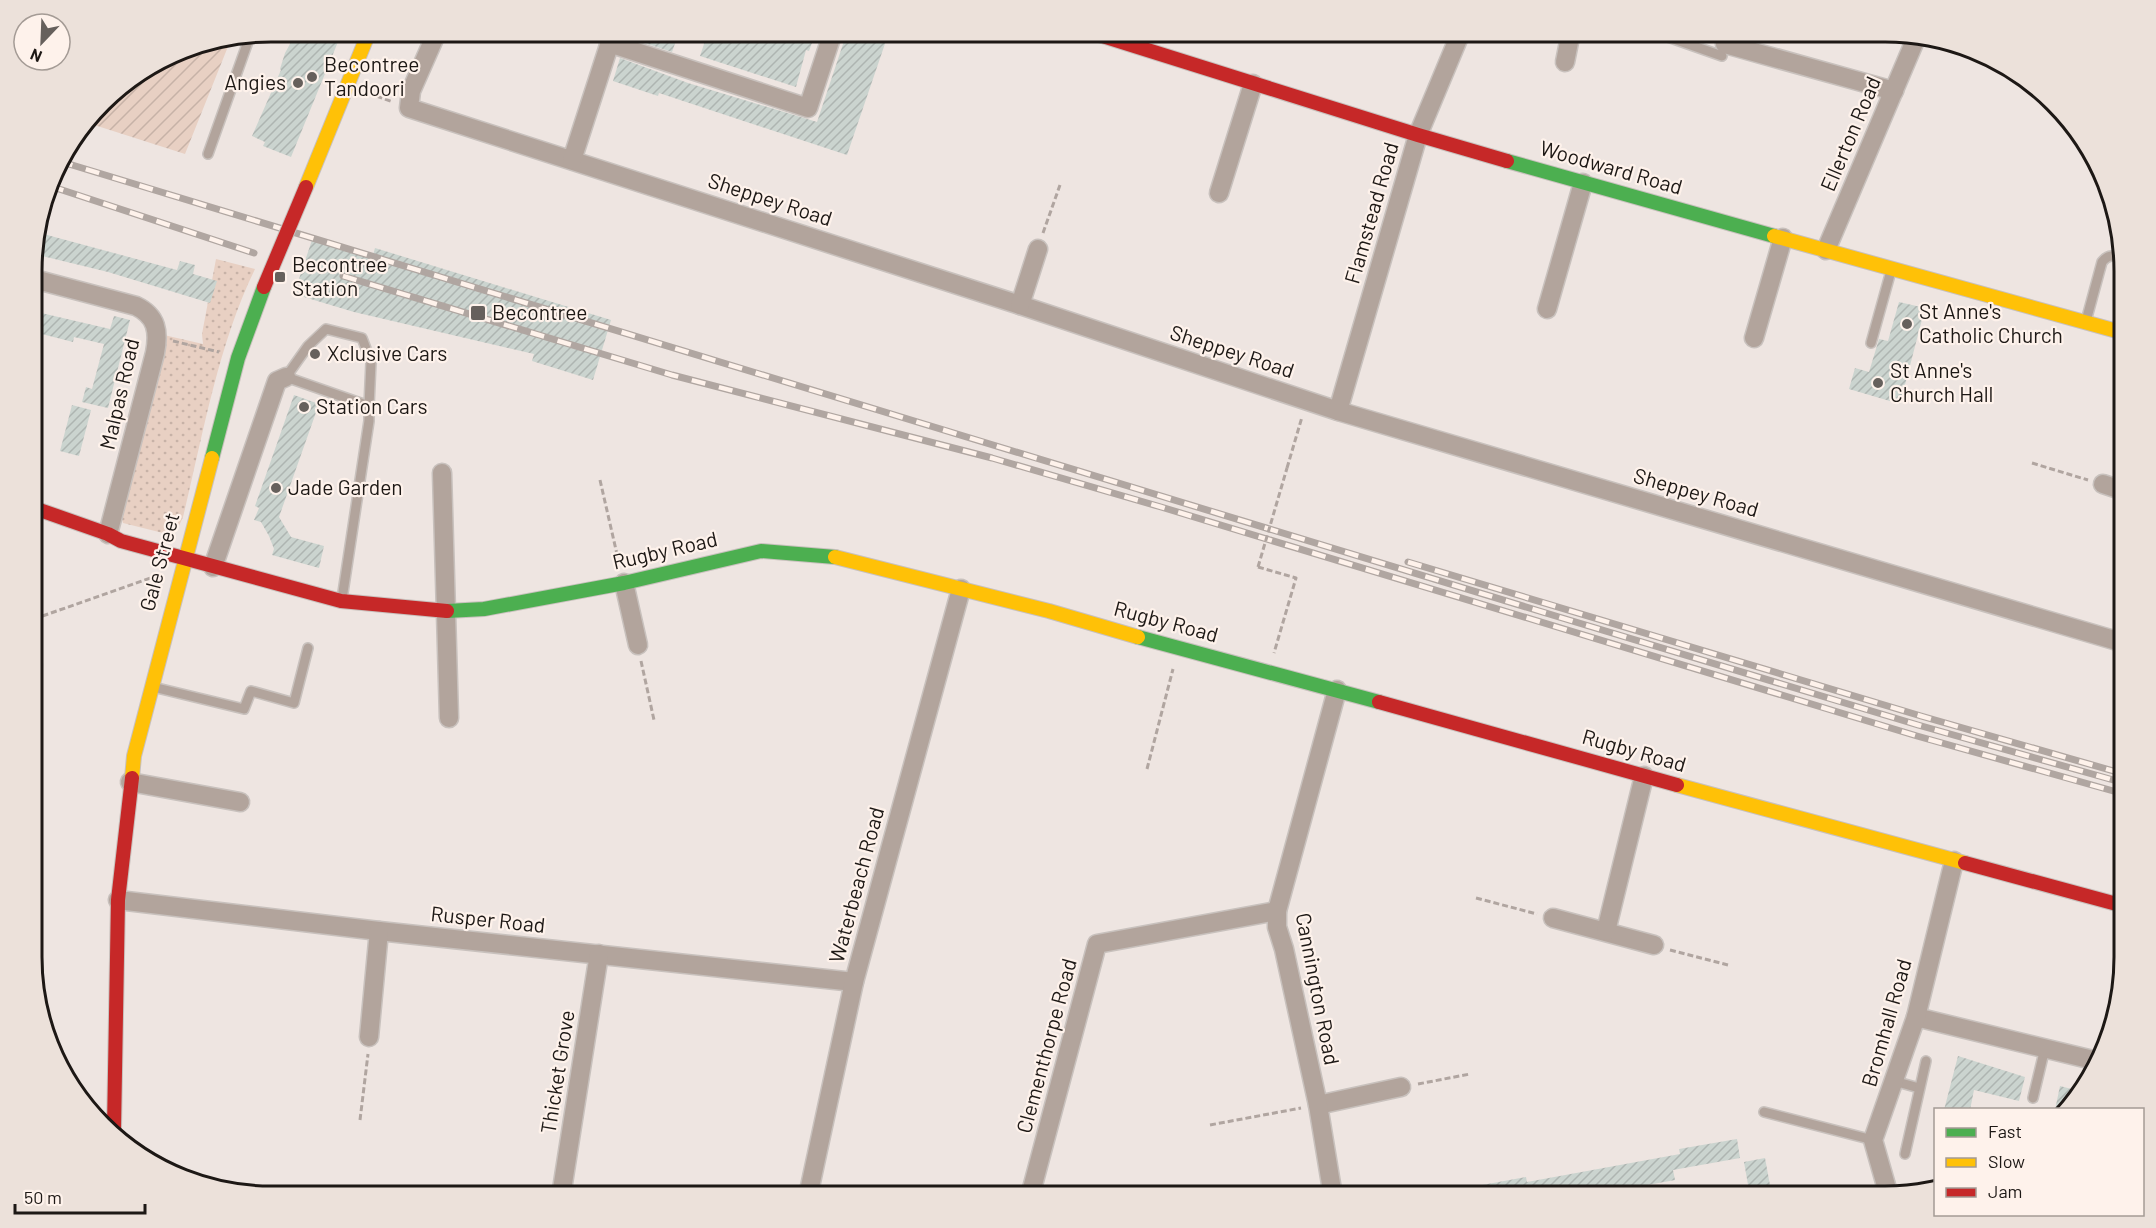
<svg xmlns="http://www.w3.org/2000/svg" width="2156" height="1228" viewBox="0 0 2156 1228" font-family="Barlow,sans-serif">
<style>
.grass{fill:url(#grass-dots)}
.garden{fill:url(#garden-furrows)}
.building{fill:url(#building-hatch)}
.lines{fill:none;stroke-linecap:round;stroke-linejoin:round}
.lane-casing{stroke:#c8c1bd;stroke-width:12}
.street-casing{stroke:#c8c1bd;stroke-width:21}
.fast-casing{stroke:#c8c1bd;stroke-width:16}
.slow-casing{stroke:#c8c1bd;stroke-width:16}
.jam-casing{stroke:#c8c1bd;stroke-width:16}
.path{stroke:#b0a5a0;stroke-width:3;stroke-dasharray:6 3;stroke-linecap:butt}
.lane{stroke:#b2a49c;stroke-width:9}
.street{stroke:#b2a49c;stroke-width:18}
.fast{stroke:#4caf50;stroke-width:14}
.slow{stroke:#ffc107;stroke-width:14}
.jam{stroke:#c62828;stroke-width:14}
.rail-casing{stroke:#b0a6a1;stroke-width:7}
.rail{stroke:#fef2eb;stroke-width:4.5;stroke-dasharray:14;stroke-linecap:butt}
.jam-bridge-casing{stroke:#c8c1bd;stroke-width:16;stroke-linecap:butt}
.path-bridge{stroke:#b0a5a0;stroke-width:3;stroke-dasharray:6 3;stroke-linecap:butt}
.jam-bridge{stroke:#c62828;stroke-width:14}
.poi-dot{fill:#66605c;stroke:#fef2eb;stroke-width:2}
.labels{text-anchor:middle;stroke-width:4.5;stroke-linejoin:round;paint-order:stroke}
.poi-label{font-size:21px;fill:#1d1815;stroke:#fef2eb;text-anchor:start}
.street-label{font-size:21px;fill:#1d1815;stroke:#fef2eb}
.rim{fill:none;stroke:#1d1815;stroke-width:3}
</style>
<defs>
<pattern id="grass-dots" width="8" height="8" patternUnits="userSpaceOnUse" patternTransform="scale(1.5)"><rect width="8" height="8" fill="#e8d0c3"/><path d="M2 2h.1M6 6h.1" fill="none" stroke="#c7b2a7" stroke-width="1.8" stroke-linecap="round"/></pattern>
<pattern id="garden-furrows" width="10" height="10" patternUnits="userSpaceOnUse" patternTransform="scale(1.5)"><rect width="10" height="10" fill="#e8d0c3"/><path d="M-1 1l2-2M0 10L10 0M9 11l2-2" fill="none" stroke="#c7b2a7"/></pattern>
<pattern id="building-hatch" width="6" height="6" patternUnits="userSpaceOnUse" patternTransform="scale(1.5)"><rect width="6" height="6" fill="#cbd4cf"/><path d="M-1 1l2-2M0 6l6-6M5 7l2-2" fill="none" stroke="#aeb5b1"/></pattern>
</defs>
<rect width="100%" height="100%" fill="#eee5e1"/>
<path class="grass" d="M216,259L255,269C218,345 203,435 183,517L177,530L167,534L123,523L119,508L164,335L203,344L202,334Z"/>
<polygon class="garden" points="231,39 185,154 88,123 113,91 180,50"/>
<g class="building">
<polygon points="310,32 342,32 291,157 263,146 265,142 252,136 281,70 280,69 285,53 295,35 307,39"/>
<polygon points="628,32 679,32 672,52 626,37"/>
<polygon points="708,32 816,32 809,51 806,50 796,87 700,56"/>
<polygon points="847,32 889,32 847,155 659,93 658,96 613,81 620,58 688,83 817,122"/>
<polygon points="36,232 177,270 180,261 195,265 193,274 217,281 210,303 108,272 34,254"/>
<polygon points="313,237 373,255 375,248 611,320 593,380 532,361 534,354 354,312 294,294"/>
<polygon points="1899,302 1925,308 1900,404 1849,389 1855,368 1869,372 1879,339 1888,341"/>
<polygon points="37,312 110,329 114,316 130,320 108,408 82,402 86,387 92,389 104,344 74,337 73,342 34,332"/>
<polygon points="294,395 319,404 279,517 291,537 324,546 319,568 272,555 274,549 269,536 261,522 254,520 259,508 255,506"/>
<polygon points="72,405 91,410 79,456 60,451"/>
<polygon points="1958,1056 2025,1077 2019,1101 1974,1090 1970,1110 1944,1110"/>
<polygon points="2060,1086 2079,1091 2062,1110 2055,1110"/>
<polygon points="1737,1139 1740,1158 1673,1170 1675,1180 1587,1196 1460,1196 1460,1189 1526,1177 1527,1182 1680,1154 1679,1149"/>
<polygon points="1765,1158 1772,1196 1750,1196 1744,1162"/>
</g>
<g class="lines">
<g class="lane-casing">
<g id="lane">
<polyline points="1668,37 1722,56"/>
<polyline points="208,154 250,36"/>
<path d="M2086,321L2102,262C2109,253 2115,256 2124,259"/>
<polyline points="1871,343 1891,271"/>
<polyline points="342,599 369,421 369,406 286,377 308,346 326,329 362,338 371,362 369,406"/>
<polyline points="153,687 244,709 251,691 294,703 308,648"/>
<polyline points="1894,1081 1919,1088"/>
<polyline points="2033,1098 2045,1048"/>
<polyline points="1764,1112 1873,1140"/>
<polyline points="1905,1154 1926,1061"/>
</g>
</g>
<g class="street-casing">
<g id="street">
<polyline points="437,32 411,91 409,108 1020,305 1338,411 2124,643"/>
<polyline points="1729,32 1725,44 1894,91"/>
<polyline points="609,43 808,108 833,32"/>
<polyline points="1565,62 1571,32"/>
<polyline points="572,160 613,33"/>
<polyline points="1219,193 1253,84"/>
<polyline points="1826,250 1917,36"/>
<path d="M34,279L136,306C157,316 159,332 155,353L108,534"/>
<polyline points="1020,305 1038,249"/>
<polyline points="1547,309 1583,183"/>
<polyline points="1754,338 1783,238"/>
<polyline points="1338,411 1418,135 1461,32"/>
<polyline points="442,473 449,718"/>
<polyline points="2103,484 2124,491"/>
<polyline points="213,567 277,381 286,377"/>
<polyline points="624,583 638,645"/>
<polyline points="130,782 240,802"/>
<polyline points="118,900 379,931 854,982"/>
<polyline points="1553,918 1654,945"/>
<polyline points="1606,931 1644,776"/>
<polyline points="1916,1017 2097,1061"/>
<polyline points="369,1037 379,931"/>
<polyline points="1318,1105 1401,1087"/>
<polyline points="561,1196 599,954"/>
<polyline points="808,1196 854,982 961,589"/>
<polyline points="1030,1196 1097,944 1277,911"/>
<polyline points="1333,1196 1318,1105 1284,949 1277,927 1277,911 1337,690"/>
<polyline points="1889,1196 1873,1140 1916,1017 1954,861"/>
</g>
</g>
<g class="fast-casing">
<g id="fast">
<polyline points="1507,161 1774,236"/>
<polyline points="212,458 238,358 264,287"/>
<polyline points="447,611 484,609 624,583 761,551 835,557"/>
<polyline points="1138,637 1379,702"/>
</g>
</g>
<g class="slow-casing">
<g id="slow">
<polyline points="306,187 369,32"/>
<polyline points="1774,236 2124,333"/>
<polyline points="835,557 1049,611 1138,637"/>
<polyline points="132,778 134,756 212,458"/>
<polyline points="1677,785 1965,863"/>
</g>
</g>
<g class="jam-casing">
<g id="jam">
<polyline points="1090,32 1418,135 1507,161"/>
<polyline points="34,508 108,534 121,541 341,601 447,611"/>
<polyline points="1379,702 1677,785"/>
<polyline points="1965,863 2124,906"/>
<polyline points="114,1129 118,900 132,778"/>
</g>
</g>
<g class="path">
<polyline points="368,93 393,102"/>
<polyline points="1043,233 1060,185"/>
<polyline points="173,341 219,352"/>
<polyline points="2032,463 2088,480"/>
<polyline points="1287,468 1302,417"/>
<polyline points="600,480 619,563"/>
<polyline points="1258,567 1296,578 1274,653"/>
<path d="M34,618C42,646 46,676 34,704"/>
<polyline points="34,619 159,575"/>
<polyline points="641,661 654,720"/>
<polyline points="1147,769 1173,669"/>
<polyline points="1476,898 1537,914"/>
<polyline points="1670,950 1728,965"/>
<polyline points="1418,1084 1470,1074"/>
<polyline points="360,1120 368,1054"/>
<polyline points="1210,1125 1301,1108"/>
<polyline points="1687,1196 1723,1189"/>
</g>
<use href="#lane" class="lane"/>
<use href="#street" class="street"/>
<use href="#fast" class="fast"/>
<use href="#slow" class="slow"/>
<use href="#jam" class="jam"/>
<g class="rail-casing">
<g id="rail">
<polyline points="59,161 1559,617 1918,725 2124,783"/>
<polyline points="50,186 254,253"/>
<polyline points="343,276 672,375 992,458 1161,507 1917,736 2124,794"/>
<polyline points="1408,562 1921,716 2124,774"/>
</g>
</g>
<use href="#rail" class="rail"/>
<g class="jam-bridge-casing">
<polyline id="jam-bridge" points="264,287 306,187"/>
</g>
<polyline class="path-bridge" points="1258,567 1287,468"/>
<use href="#jam-bridge" class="jam-bridge"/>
</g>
<g class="poi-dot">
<circle cx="312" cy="77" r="6"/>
<circle cx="298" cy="83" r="6"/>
<rect x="274" y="271" width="12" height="12" rx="3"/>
<rect x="470" y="305" width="16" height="16" rx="3"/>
<circle cx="1907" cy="324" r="6"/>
<circle cx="315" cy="354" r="6"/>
<circle cx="1878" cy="383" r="6"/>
<circle cx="304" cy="407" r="6"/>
<circle cx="276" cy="488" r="6"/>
</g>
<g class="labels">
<g class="poi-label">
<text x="324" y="72">Becontree<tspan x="324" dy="24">Tandoori</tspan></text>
<text x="286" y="90" text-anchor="end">Angies</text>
<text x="292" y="272">Becontree<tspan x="292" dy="24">Station</tspan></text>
<text x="1919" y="319">St Anne's<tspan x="1919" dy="24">Catholic Church</tspan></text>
<text x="492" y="320">Becontree</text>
<text x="327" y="361">Xclusive Cars</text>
<text x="1890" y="378">St Anne's<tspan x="1890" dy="24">Church Hall</tspan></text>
<text x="316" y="414">Station Cars</text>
<text x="288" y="495">Jade Garden</text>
</g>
<g class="street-label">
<text transform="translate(1851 134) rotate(-67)" y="7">Ellerton Road</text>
<text transform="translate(1611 168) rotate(16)" y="7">Woodward Road</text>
<text transform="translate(770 200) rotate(18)" y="7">Sheppey Road</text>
<text transform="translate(1372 213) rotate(-74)" y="7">Flamstead Road</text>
<text transform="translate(1232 352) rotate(18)" y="7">Sheppey Road</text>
<text transform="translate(120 394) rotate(-77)" y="7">Malpas Road</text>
<text transform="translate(1696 493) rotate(16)" y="7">Sheppey Road</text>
<text transform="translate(665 551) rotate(-13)" y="7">Rugby Road</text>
<text transform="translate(160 562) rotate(-75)" y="7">Gale Street</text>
<text transform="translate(1166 622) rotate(15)" y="7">Rugby Road</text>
<text transform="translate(1634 751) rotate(16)" y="7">Rugby Road</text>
<text transform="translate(857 885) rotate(-75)" y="7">Waterbeach Road</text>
<text transform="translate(488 920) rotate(6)" y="7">Rusper Road</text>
<text transform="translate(1317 989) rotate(79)" y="7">Cannington Road</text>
<text transform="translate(1887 1023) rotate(-74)" y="7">Bromhall Road</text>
<text transform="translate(1047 1046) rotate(-75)" y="7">Clementhorpe Road</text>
<text transform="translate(558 1072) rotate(-81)" y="7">Thicket Grove</text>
</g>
</g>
<path d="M0 0H2156V1228H0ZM271 42H1885A229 229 0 0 1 2114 271V957A229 229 0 0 1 1885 1186H271A229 229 0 0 1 42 957V271A229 229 0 0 1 271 42Z" fill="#ece1da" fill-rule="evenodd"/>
<path class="rim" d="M271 42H1885A229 229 0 0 1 2114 271V957A229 229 0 0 1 1885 1186H271A229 229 0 0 1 42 957V271A229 229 0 0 1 271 42Z"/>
<rect x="1934" y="1108" width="210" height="108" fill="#fef2eb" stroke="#a49b95" stroke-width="1.5"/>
<rect x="1946" y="1128" width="30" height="9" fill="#4caf50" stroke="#a49b95" stroke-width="1.5"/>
<text x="1988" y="1138" font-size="18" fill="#1d1815">Fast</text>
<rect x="1946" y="1158" width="30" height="9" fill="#ffc107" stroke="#a49b95" stroke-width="1.5"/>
<text x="1988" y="1168" font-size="18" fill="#1d1815">Slow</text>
<rect x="1946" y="1188" width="30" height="9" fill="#c62828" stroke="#a49b95" stroke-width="1.5"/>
<text x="1988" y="1198" font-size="18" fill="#1d1815">Jam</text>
<g transform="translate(42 42) rotate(203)"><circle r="28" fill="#fef2eb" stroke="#a49b95" stroke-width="1.5"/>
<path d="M0-4.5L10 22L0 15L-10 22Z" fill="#66605c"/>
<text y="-9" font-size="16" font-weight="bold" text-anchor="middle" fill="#1d1815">N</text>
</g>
<path d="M15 1204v9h130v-9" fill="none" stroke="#1d1815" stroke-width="3"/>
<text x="24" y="1204" font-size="18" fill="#1d1815" stroke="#fef2eb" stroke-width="4.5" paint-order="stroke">50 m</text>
</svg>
